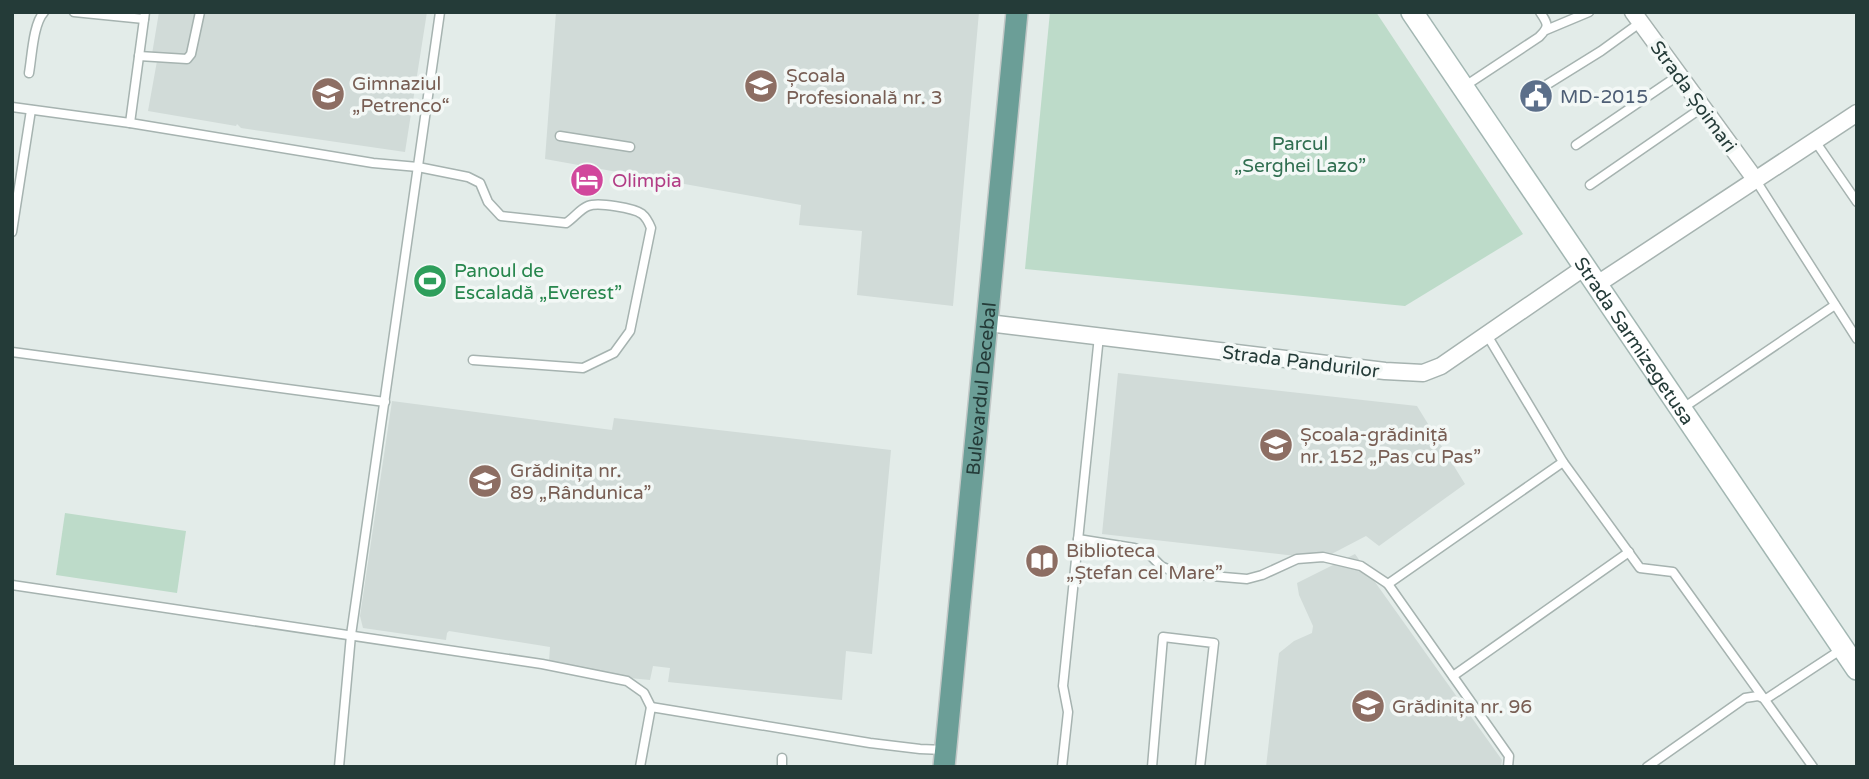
<svg xmlns="http://www.w3.org/2000/svg" width="1869" height="779" viewBox="0 0 1869 779" font-family="'Varela Round',sans-serif">
<style>
.built{fill:#d1dbd8}
.green{fill:#bddbc9}
.lines{fill:none;stroke-linecap:round;stroke-linejoin:round}
.service-casing{stroke:#a6b3b0;stroke-width:11}
.minor-casing{stroke:#a6b3b0;stroke-width:19}
.secondary-casing{stroke:#a2b6b2;stroke-width:24}
.primary-casing{stroke:#c2c8c7;stroke-width:24}
.service{stroke:#fff;stroke-width:8}
.minor{stroke:#fff;stroke-width:16}
.secondary{stroke:#fff;stroke-width:21}
.primary{stroke:#6b9e97;stroke-width:21}
.labels{text-anchor:middle;stroke-width:7;stroke-linejoin:round;paint-order:stroke}
.education-label{font-size:19px;fill:#785e54;stroke:#f3f8f6;text-anchor:start}
.service-label{font-size:19px;fill:#4e5e75;stroke:#f3f8f6;text-anchor:start}
.street-label{font-size:19px;fill:#243b38;stroke:#f3f8f6}
.park-label{font-size:19px;fill:#316f51;stroke:#f3f8f6}
.hotel-label{font-size:19px;fill:#b23c85;stroke:#f3f8f6;text-anchor:start}
.leisure-label{font-size:19px;fill:#27864d;stroke:#f3f8f6;text-anchor:start}
</style>
<rect width="100%" height="100%" fill="#e3ece9"/>
<g class="built">
<polygon points="159,12 427,12 405,152 241,128 237,124 236,126 148,111 157,61 151,60"/>
<polygon points="556,12 979,12 953,306 857,295 862,231 799,225 801,205 545,159"/>
<polygon points="1118,373 1417,406 1465,484 1379,546 1366,536 1322,559 1102,534"/>
<polygon points="392,401 612,430 614,418 891,450 872,654 846,651 842,700 668,682 670,668 653,666 650,680 557,671 549,661 550,647 449,631 447,633 446,640 363,628 360,616"/>
<polygon points="1355,554 1502,760 1501,767 1266,767 1279,653 1294,641 1312,633 1313,626 1299,595 1297,583"/>
</g>
<g class="green">
<polygon points="1050,12 1376,12 1523,234 1405,306 1025,269"/>
<polygon points="65,513 186,531 177,593 56,575"/>
</g>
<g class="lines">
<g class="service-casing">
<g id="service">
<polyline points="74,12 144,19"/>
<polyline points="1546,30 1589,12"/>
<polyline points="139,56 187,59 191,54 200,12"/>
<path d="M29,73C32,56 33,24 44,12"/>
<path d="M1465,86L1539,37C1550,26 1548,24 1540,12"/>
<polyline points="1543,87 1601,51 1641,22"/>
<path d="M12,107L130,123L373,163L418,167L468,177L480,183L488,202L501,216L566,223C574,218 580,209 588,206C598,202 634,208 642,214C647,218 649,223 651,228L630,331L614,353L583,368L473,360"/>
<polyline points="130,123 145,12"/>
<polyline points="560,136 630,147"/>
<polyline points="1815,141 1857,202"/>
<polyline points="1576,145 1679,75"/>
<polyline points="1755,179 1857,339"/>
<polyline points="1590,185 1703,107"/>
<polyline points="12,232 31,110"/>
<polyline points="1487,335 1563,462 1388,584 1509,756 1508,767"/>
<polyline points="12,352 385,402"/>
<polyline points="1683,408 1835,305"/>
<polyline points="1563,462 1640,568 1673,572 1813,767"/>
<polyline points="1078,539 1134,548 1148,553 1161,566 1176,573 1247,579 1262,575 1297,559 1323,557 1361,566 1388,584"/>
<polyline points="12,585 542,664 627,681 644,693 651,707"/>
<polyline points="1453,676 1629,552"/>
<polyline points="339,767 351,635 440,12"/>
<polyline points="640,767 651,707 870,743 920,749 944,750"/>
<polyline points="782,767 782,758"/>
<polyline points="1062,767 1068,712 1063,686 1099,336"/>
<polyline points="1152,767 1163,637 1214,643 1200,767"/>
<polyline points="1647,767 1745,698 1758,696 1766,699 1842,649"/>
</g>
</g>
<g class="minor-casing">
<g id="minor">
<polyline points="1633,12 1755,179"/>
<polyline points="1596,285 1857,113"/>
<polyline points="988,323 1385,371 1423,373 1441,366 1585,267"/>
</g>
</g>
<g class="secondary-casing">
<g id="secondary">
<path id="s1" d="M1412,12L1857,669"/>
</g>
</g>
<g class="primary-casing">
<g id="primary">
<path id="s2" d="M944,767L1017,12"/>
</g>
</g>
<use href="#service" class="service"/>
<use href="#minor" class="minor"/>
<use href="#secondary" class="secondary"/>
<use href="#primary" class="primary"/>
</g>
<defs>
<g id="school-disc" transform="scale(1.75)"><circle r="9.5" fill="#8d6e63" stroke="#f3f8f6"/><path d="M0-5L7-2L0 1L-7-2ZM-4 1L0 2.5L4 1V4Q0 6-4 4Z" fill="#fff"/></g>
<g id="civic-disc" transform="scale(1.75)"><circle r="9.5" fill="#5c6f8a" stroke="#f3f8f6"/><path d="M-.6-6.5H3V-4.5H.6V-3L4-1V1h2V6H-6V1h2V-1L-.6-3ZM-1.2 2.5V6h2.4V2.5Z" fill="#fff"/></g>
<g id="hotel-disc" transform="scale(1.75)"><circle r="9.5" fill="#d1479c" stroke="#f3f8f6"/><path d="M-6-4.5h1.5V1H6V5H4.5V3h-9V5H-6ZM-4 0a1.8 1.8 0 1 1 3.6 0ZM.5 0V-2.5h3Q6-2.5 6 0Z" fill="#fff"/></g>
<g id="stadium-disc" transform="scale(1.75)"><circle r="9.5" fill="#2e9e5b" stroke="#f3f8f6"/><path d="M0-5a6.5 5 0 1 0 0 10a6.5 5 0 1 0 0-10ZM-3.5-1.8h7v3.6h-7Z" fill="#fff"/></g>
<g id="library-disc" transform="scale(1.75)"><circle r="9.5" fill="#8d6e63" stroke="#f3f8f6"/><path d="M-6-4Q-3-5.5-.7-3.5V5Q-3 3-6 4ZM6-4Q3-5.5 .7-3.5V5Q3 3 6 4Z" fill="#fff"/></g>
</defs>
<g fill-rule="evenodd">
<use href="#school-disc" x="761" y="86"/>
<use href="#school-disc" x="328" y="94"/>
<use href="#civic-disc" x="1536" y="96"/>
<use href="#hotel-disc" x="587" y="180"/>
<use href="#stadium-disc" x="430" y="281"/>
<use href="#school-disc" x="1276" y="445"/>
<use href="#school-disc" x="485" y="481"/>
<use href="#library-disc" x="1042" y="561"/>
<use href="#school-disc" x="1368" y="706"/>
</g>
<g class="labels">
<g class="education-label">
<text x="786" y="82">Școala<tspan x="786" dy="22">Profesională nr. 3</tspan></text>
<text x="352" y="90">Gimnaziul<tspan x="352" dy="22">„Petrenco“</tspan></text>
<text x="1300" y="441">Școala-grădiniță<tspan x="1300" dy="22">nr. 152 „Pas cu Pas”</tspan></text>
<text x="510" y="477">Grădinița nr.<tspan x="510" dy="22">89 „Rândunica”</tspan></text>
<text x="1066" y="557">Biblioteca<tspan x="1066" dy="22">„Ștefan cel Mare”</tspan></text>
<text x="1392" y="713">Grădinița nr. 96</text>
</g>
<g class="service-label">
<text x="1560" y="103">MD-2015</text>
</g>
<g class="street-label">
<text transform="translate(1694 96) rotate(54)" y="7">Strada Șoimari</text>
<text dy="7" stroke="none"><textPath href="#s1" startOffset="397">Strada Sarmizegetusa</textPath></text>
<text transform="translate(1301 361) rotate(7)" y="7">Strada Pandurilor</text>
<text dy="7" stroke="none"><textPath href="#s2" startOffset="380">Bulevardul Decebal</textPath></text>
</g>
<g class="park-label">
<text x="1300" y="150">Parcul<tspan x="1300" dy="22">„Serghei Lazo”</tspan></text>
</g>
<g class="hotel-label">
<text x="612" y="187">Olimpia</text>
</g>
<g class="leisure-label">
<text x="454" y="277">Panoul de<tspan x="454" dy="22">Escaladă „Everest”</tspan></text>
</g>
</g>
<rect width="1869" height="779" fill="none" stroke="#243b38" stroke-width="28"/>
</svg>
